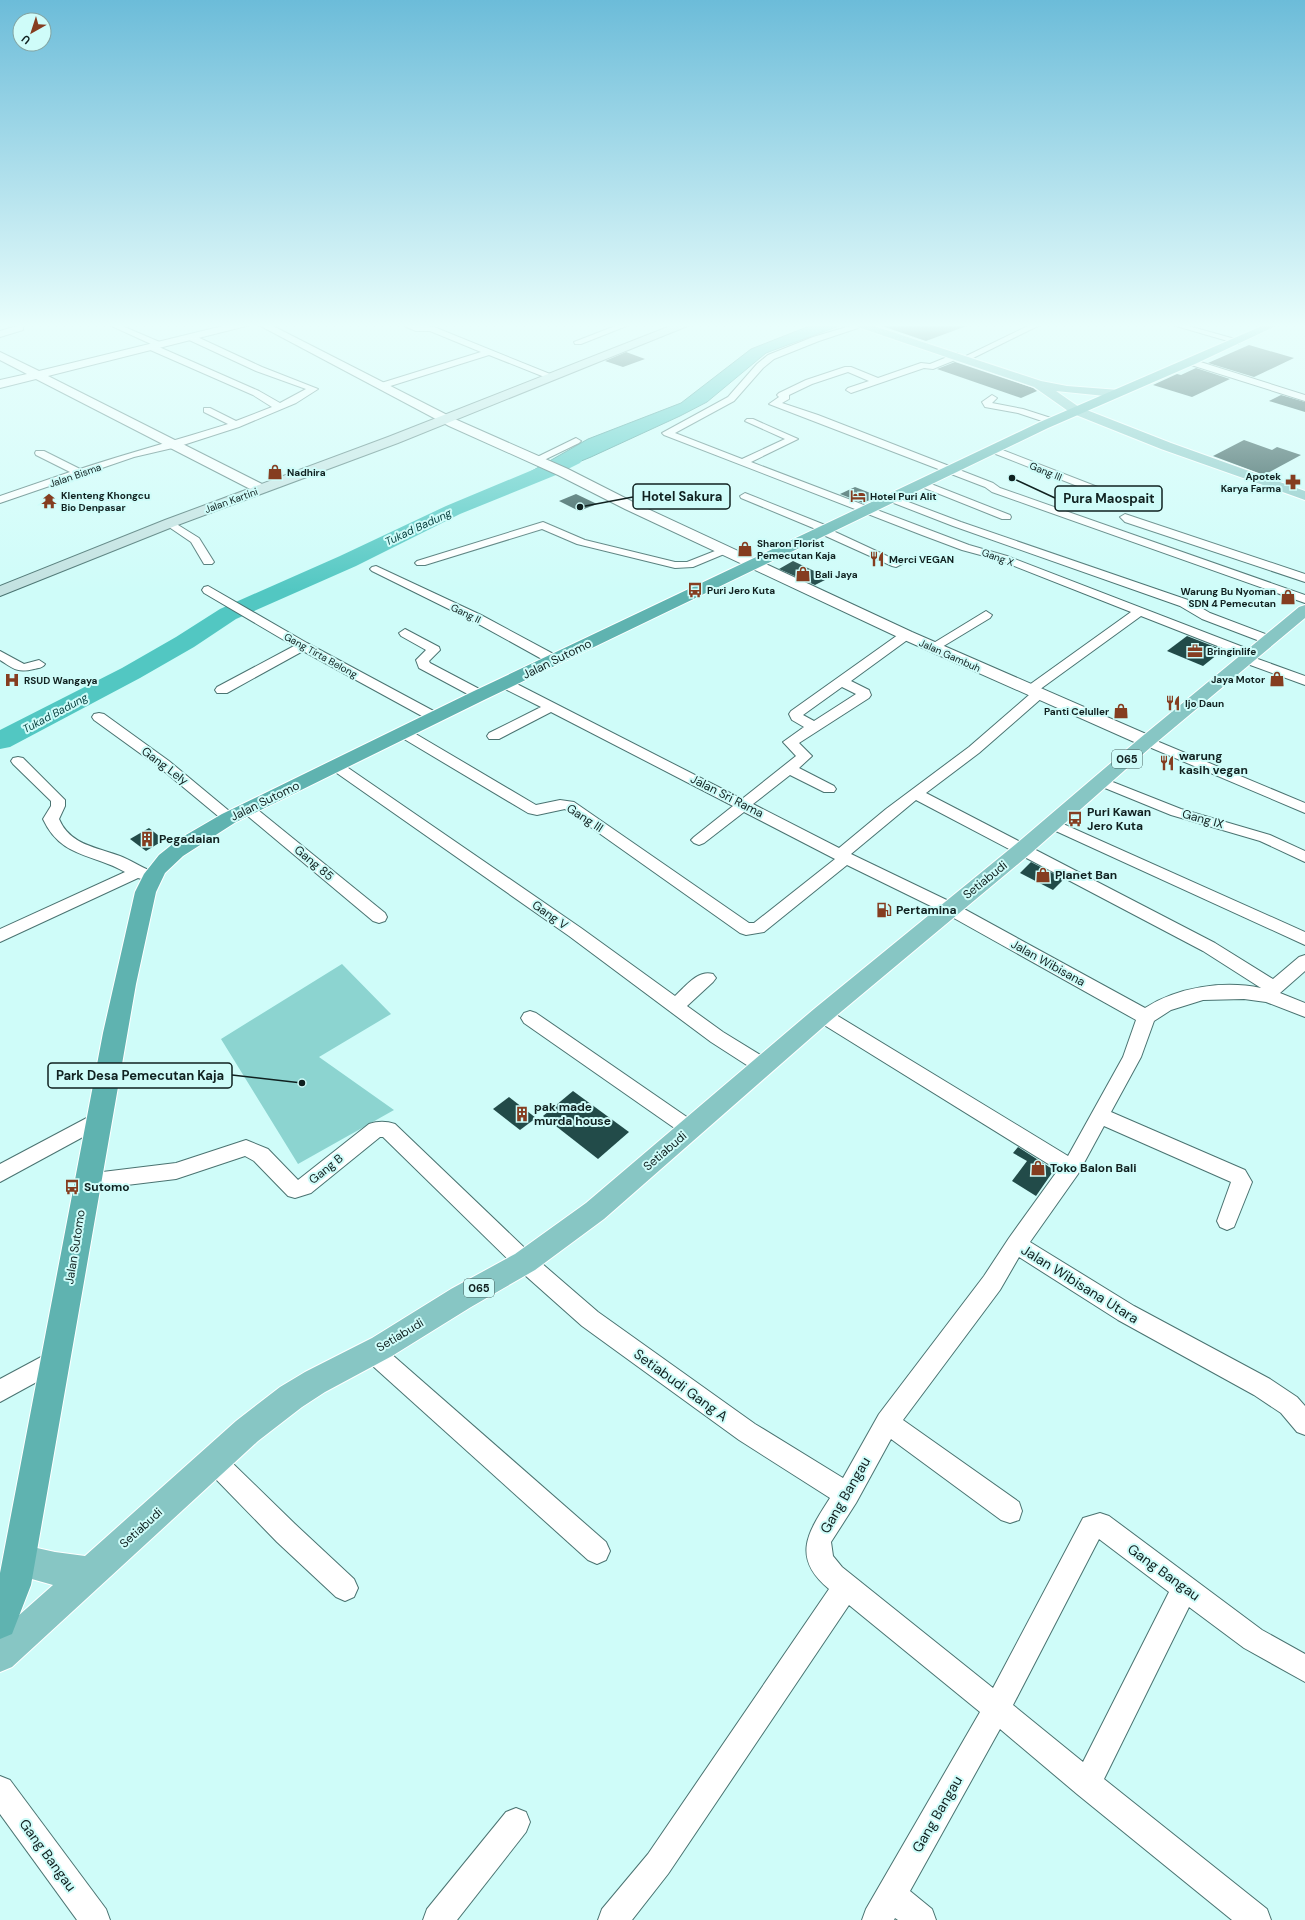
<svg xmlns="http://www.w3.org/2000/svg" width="1305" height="1920" viewBox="0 0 1305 1920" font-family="'DM Sans',sans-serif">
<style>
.green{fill:#8cd4d0}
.water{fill:#52c7c2;stroke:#3e9591}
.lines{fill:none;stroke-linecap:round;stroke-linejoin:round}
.river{fill:#52c7c2;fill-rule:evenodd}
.building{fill:#224b49}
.minor-casing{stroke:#4a7371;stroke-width:2}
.tertiary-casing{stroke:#4a7371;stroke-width:2}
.secondary-casing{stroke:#4a7371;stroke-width:2}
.primary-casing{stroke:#fff;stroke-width:2}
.trunk-casing{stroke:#fff;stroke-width:2}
.minor{fill:#fff;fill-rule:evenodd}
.tertiary{fill:#fff;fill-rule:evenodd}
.secondary{fill:#c3e2e1;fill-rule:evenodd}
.primary{fill:#87c6c4;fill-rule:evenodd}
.trunk{fill:#5fb3b0;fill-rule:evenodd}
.labels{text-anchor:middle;stroke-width:4;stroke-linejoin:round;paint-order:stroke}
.far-street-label{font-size:10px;fill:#102120;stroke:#cffcf9}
.far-poi-label{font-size:10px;font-weight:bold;fill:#102120;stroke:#cffcf9;text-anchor:start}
.far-water-label{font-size:11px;font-style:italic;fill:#053d3c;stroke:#cffcf9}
.shield{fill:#cffcf9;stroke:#496361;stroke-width:1}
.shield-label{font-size:11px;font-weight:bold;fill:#102120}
.street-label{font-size:12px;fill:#102120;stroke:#cffcf9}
.poi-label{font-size:12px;font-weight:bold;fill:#102120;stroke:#cffcf9;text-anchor:start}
.near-street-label{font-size:14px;fill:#102120;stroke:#cffcf9}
.leader{fill:none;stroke:#102120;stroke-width:1.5}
.callout-dot{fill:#102120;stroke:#cffcf9;stroke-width:1.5}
.callout{fill:#cffcf9;stroke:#102120;stroke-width:1.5}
.callout-label{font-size:13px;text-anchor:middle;font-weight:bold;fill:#102120}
</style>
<rect width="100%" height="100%" fill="#cffcf9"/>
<polygon class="green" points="342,964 391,1014 319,1057 394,1110 298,1164 221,1039"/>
<polygon class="water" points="817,323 847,323 766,353 707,402 680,416 591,457 535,480 525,475 588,439 681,403 751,349"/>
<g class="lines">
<polygon class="river" points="573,453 580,455 583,459 580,463 556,475 460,514 356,566 236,619 194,647 140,678 10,747 0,749 0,730 122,668 176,637 220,609 340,556 446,506"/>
</g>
<g class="building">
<polygon points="879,323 972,323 972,324 926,341 879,325"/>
<polygon points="1249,345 1294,358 1254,377 1208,363"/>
<polygon points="626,352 645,359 623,367 605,361"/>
<polygon points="955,362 1033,388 1037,391 1021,398 937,369"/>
<polygon points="1196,368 1230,379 1192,397 1153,385 1177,374 1181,375"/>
<polygon points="1281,395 1305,402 1305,412 1269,401"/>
<polygon points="1244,440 1272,450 1277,447 1301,455 1264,475 1213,456"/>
<polygon points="855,487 878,496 863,503 840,494"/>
<polygon points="576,494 597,504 579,511 559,501"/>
<polygon points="793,561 829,578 815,585 779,569"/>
<polygon points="1187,636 1223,650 1203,666 1167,651"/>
<polygon points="149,828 164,840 146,851 130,839"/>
<polygon points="1031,862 1064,879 1053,890 1020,873"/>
<polygon points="573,1091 629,1132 598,1159 543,1116"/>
<polygon points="509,1097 536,1118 520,1130 493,1109"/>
<polygon points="1018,1147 1054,1170 1036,1196 1012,1181 1027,1161 1013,1153"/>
</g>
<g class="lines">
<g class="minor-casing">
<g id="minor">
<path d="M105,323H115L162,343L163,345L159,347L259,391L280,403L306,389L256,371L187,339V335H193L262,367L318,389L296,403L239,427L177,447L134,457L0,503V496L70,472L36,455L35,453L36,451H44L80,469C128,453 178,440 228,424L204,412V408H210L236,421L272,407L253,395L148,349L147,347L151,344Z"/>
<polygon points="404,323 434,327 555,376 550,379 547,378 489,355 384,388 378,388 378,384 481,352 430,331 416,331 404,326"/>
<polygon points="623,323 634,323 581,344 575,344 574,342"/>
<path d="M860,323H866L867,325L819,341L774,359L763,368L734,401L675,433L742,459L785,439L745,421L747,419H753L798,439L751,462L969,545L1007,556L1256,652L1257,655L1255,658L1305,676V685L1242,662L1241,659L1243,656L1141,616L1039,690L1045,694L1043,697L979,753L926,793L1215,943L1273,979L1299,957L1305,955V971L1280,993L1305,1003V1017L1266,1002L1244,999L1203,1000L1171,1010L1154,1021L1141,1057L1111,1112L1245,1170L1252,1182L1234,1227L1227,1230L1220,1227L1217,1221L1231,1182L1104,1126L1078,1174L1030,1242L1134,1306L1270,1379L1297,1397L1305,1406V1435L1297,1432L1281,1413L1254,1395L1118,1320L1019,1257L1000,1290L903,1420L1019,1502L1022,1511L1019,1520L1010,1523L1001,1520L891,1439L856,1503L831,1542L833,1556L842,1567L993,1688L1083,1518L1100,1513L1109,1516L1262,1630L1305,1654V1682L1244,1648L1189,1607L1104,1779L1267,1909L1271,1920H1232L1077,1794L1000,1729L910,1891L932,1909L936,1920H898L895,1918L894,1920H862L866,1909L980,1712L849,1605L668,1874L632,1920H598L602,1909L648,1854L829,1589C790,1557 809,1531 830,1498L739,1440L582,1326L518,1269L383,1137H380L311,1193L295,1198L288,1196L254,1161L245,1156L176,1179L86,1190L79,1188L76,1182L79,1176L86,1174L176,1163L246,1140L268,1149L298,1180L369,1124C378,1121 386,1121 395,1124L532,1255L598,1312L755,1424L843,1478L879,1414L984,1276L1009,1238L1058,1170L816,1020L813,1015L816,1010L822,1008L828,1010L1068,1156L1123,1057L1136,1020L943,912L847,865L764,932L746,935L740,933L565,809L537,815L528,813L399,736L397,733L399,730H409L536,805L560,800L574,802L749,923H754L835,859L744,812L704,843L699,845L694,843L691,840L694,837L733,806L551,712L499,739H489L487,736L489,733L541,707L501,687L499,684L501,681H511L742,799L796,756L783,742L804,727L792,720L789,714L791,711L902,632H910L912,635L910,638L851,681L869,690L871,695L869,698L799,743L812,756L799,768L834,786L836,789L834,792H824L790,775L753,804L839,848L886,809L969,747L1029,695L1023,691L1025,688L1131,612L999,560L962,550L922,535L664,435L662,433L728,397L757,364L768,355L813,337ZM842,687L856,694L814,721L803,715ZM916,800L1203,951L1261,988C1224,980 1177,987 1145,1008L955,904L851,854ZM1099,1539L1169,1592L1083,1762L1013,1705Z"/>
<polygon points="1034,323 1044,323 967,361 964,362 960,359"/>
<polygon points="1166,323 1178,323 1242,341 1238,344"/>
<polygon points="20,325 23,326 23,330 0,337 0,331"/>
<polygon points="957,353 961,356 960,358 933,369 924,368 851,393 846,390 848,388 869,381 848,372 812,384 789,395 789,399 782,403 818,415 993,483 1000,488 1305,595 1305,603 992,492 985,487 769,404 779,397 777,395 779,393 806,380 845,367 851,367 878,378 921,363 930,364"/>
<polygon points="1191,359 1305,395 1305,401 1188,364 1187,362"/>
<polygon points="992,395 997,398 992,403 1023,409 1054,419 1056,421 1051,424 1018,413 985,407 982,402"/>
<polygon points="576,438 581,441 579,443 540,462 536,463 531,460"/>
<polygon points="992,446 1144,505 1145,507 1140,510 1136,509 988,451 987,449"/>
<polygon points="921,480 1010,515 1011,517 1010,519 1002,519 917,485 916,483"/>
<polygon points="745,493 830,527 831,530 900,562 902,564 896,567 892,566 819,533 818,530 741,498 740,496"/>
<polygon points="890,495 961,522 1188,600 1210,613 1273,637 1275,640 1269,644 1265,643 1202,619 1180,606 953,526 886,500 885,498 886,496"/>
<polygon points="1125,514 1305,574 1305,582 1125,522 1120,517"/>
<polygon points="170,520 199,538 214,562 212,564 204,564 191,542 166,525 164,523 166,521"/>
<polygon points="543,522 585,540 675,562 687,562 725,547 731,550 729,552 693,567 675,568 577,544 542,529 425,565 417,565 415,563 417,561"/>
<polygon points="376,566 481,615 559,657 560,660 554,664 549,663 473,621 372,571 370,569 372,567"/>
<polygon points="208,586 307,643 441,715 443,718 441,721 431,721 303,651 227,693 217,693 215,690 217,687 294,646 204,593 202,590 204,587"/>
<polygon points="986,611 992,615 990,618 937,650 929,650 927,647"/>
<polygon points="405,629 439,647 440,650 429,661 430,663 485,692 487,695 485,698 475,698 419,668 416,660 426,650 401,636 399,633"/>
<path d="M0,651L24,664L39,660L45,664C43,668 38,668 34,669C17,673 14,669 0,660Z"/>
<polygon points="99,713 104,714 169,761 234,815 237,818 234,821 224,821 159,767 94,720 92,717 94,714"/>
<polygon points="1147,737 1305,803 1305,813 1142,744 1140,741 1142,738"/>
<path d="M18,757L23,758L65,800V806L59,819C70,845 96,847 120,856C131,860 140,867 151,871L153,875L151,879L145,880L138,878L0,942V929L125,872C92,853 61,858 43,819L51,806V801L13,764L11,761L13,758Z"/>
<path d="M336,762L341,763L581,928L675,996C685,987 698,969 713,974L716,978L713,982L687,1006L723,1032L770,1061L772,1066L770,1071L763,1073L756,1071L711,1042L569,936L331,769L329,766L331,763Z"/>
<polygon points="1100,777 1181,809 1270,835 1305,851 1305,862 1260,841 1171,815 1095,784 1093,781 1095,778"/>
<polygon points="248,804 253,806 385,913 387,917 385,921 379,923 373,921 243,812 241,809 243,806"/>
<polygon points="1052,819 1305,932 1305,945 1047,827 1044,824 1047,821"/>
<polygon points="530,1011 536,1013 697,1124 700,1129 697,1134 690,1137 683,1134 524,1023 521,1018 524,1013"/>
<polygon points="98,1112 105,1115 108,1120 105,1125 0,1182 0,1164"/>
<polygon points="373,1342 381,1345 606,1542 610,1551 606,1560 597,1564 588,1560 365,1359 362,1352 365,1345"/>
<polygon points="56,1349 64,1353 67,1360 64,1367 0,1402 0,1379"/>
<polygon points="214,1449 222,1453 295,1524 354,1579 358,1588 354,1597 345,1601 336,1597 277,1542 206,1469 202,1461 206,1453"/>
<polygon points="0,1776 10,1780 106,1909 110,1920 77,1920 0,1814"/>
<polygon points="516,1808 526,1812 530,1822 526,1832 457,1920 423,1920 427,1909 506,1812"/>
</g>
</g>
<g class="tertiary-casing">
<g id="tertiary">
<polygon points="235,323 251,323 250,325 48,376 266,486 268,489 266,492 256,492 36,379 0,388 0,380 27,374 0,360 0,352 39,371"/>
<polygon points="255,323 267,323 457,420 568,469 635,503 912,632 1153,737 1156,741 1153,745 1147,746 1141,745 900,638 625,509 558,475 449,426"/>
</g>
</g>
<g class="secondary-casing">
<polygon id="secondary" points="678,323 691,323 690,325 398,443 175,526 0,596 0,586 165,520 388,437"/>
</g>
<g class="primary-casing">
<g id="primary">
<polygon points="851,323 865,323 1041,381 1067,386 1119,390 1121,393 1119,396 1115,397 1056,391 1079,407 1171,443 1305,491 1305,500 1161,449 1071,413 1034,387 852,325"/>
<polygon points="1305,605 1305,618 1151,747 1030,854 830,1021 604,1219 535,1270 471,1307 392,1356 325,1392 302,1407 258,1441 12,1667 0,1672 0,1632 53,1585 7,1572 3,1560 7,1548 19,1544 55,1552 85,1556 236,1421 280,1387 305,1372 372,1338 451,1289 515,1254 586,1203 814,1009 1016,844 1139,739 1299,607"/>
</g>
</g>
<g class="trunk-casing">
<polygon id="trunk" points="1269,323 1282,323 1195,364 1048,428 486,699 236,822 183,856 165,873 156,892 136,984 31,1585 12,1634 0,1639 0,1573 103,1033 135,892 144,874 159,855 179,839 222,814 474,691 1040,422"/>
</g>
<use href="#minor" class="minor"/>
<use href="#tertiary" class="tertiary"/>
<use href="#secondary" class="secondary"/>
<use href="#primary" class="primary"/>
<use href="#trunk" class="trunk"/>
</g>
<linearGradient id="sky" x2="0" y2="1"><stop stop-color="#6cbcd9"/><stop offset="0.55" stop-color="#e9fefc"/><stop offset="1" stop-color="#e9fefc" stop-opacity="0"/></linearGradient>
<rect width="1305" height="591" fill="url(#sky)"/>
<defs>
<g id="shop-bare" transform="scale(1.2)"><path d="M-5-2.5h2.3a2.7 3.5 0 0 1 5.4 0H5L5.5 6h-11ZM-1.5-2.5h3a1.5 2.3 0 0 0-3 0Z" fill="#853d20" stroke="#cffcf9" stroke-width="2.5" paint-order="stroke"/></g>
<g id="pharmacy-bare" transform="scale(1.2)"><path d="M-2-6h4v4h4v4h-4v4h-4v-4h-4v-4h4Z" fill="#853d20" stroke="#cffcf9" stroke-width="2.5" paint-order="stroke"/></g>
<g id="hotel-bare" transform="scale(1.2)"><path d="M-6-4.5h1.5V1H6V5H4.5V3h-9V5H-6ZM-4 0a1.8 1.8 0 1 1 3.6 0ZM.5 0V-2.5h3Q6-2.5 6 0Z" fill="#853d20" stroke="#cffcf9" stroke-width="2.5" paint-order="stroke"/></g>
<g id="temple-bare" transform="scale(1.2)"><path d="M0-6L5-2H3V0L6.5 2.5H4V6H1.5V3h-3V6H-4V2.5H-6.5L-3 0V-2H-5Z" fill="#853d20" stroke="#cffcf9" stroke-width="2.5" paint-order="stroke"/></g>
<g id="restaurant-bare" transform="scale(1.2)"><path d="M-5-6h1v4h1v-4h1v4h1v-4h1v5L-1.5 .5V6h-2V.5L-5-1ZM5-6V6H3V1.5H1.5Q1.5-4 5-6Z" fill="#853d20" stroke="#cffcf9" stroke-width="2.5" paint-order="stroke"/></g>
<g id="bus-bare" transform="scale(1.2)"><path d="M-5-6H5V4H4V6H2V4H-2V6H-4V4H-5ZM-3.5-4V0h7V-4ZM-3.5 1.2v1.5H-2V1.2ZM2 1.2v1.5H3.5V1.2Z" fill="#853d20" stroke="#cffcf9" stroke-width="2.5" paint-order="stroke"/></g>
<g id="office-bare" transform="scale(1.2)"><path d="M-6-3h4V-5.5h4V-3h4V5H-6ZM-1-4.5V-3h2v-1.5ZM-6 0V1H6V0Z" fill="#853d20" stroke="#cffcf9" stroke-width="2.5" paint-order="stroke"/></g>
<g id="hospital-bare" transform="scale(1.2)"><path d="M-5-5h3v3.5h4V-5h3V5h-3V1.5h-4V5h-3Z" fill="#853d20" stroke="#cffcf9" stroke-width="2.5" paint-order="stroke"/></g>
<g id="building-bare" transform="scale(1.2)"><path d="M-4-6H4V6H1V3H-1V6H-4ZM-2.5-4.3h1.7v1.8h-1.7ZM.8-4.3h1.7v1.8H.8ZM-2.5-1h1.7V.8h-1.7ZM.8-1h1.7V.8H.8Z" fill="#853d20" stroke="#cffcf9" stroke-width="2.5" paint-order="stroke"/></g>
<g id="fuel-bare" transform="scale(1.2)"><path d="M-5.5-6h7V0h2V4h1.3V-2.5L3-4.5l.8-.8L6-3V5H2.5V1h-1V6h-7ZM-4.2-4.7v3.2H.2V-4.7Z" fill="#853d20" stroke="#cffcf9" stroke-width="2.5" paint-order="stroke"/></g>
</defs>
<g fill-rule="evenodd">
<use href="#shop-bare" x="275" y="472"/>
<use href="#pharmacy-bare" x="1293" y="482"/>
<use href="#hotel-bare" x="858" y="496"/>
<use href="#temple-bare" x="49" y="501"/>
<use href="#shop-bare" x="745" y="549"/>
<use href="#restaurant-bare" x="877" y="559"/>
<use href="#shop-bare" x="803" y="574"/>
<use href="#bus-bare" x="695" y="590"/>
<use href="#shop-bare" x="1288" y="597"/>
<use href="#office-bare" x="1195" y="651"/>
<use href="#shop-bare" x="1277" y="679"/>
<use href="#hospital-bare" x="12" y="680"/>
<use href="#restaurant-bare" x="1173" y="703"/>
<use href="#shop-bare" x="1121" y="711"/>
<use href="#restaurant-bare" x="1167" y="763"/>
<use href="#bus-bare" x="1075" y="819"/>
<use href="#building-bare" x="147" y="839"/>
<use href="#shop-bare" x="1043" y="875"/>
<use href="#fuel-bare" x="884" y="910"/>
<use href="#building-bare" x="522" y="1114"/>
<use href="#shop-bare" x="1038" y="1168"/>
<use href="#bus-bare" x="72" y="1187"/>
</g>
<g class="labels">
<g class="far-street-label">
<text transform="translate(1046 471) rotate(22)" y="4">Gang III</text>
<text transform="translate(75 475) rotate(-19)" y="4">Jalan Bisma</text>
<text transform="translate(231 500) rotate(-20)" y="4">Jalan Kartini</text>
<text transform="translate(998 557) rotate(20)" y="4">Gang X</text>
<text transform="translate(466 613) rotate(26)" y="4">Gang II</text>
<text transform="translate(321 655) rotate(29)" y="4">Gang Tirta Belong</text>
<text transform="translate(950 655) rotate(24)" y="4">Jalan Gambuh</text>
</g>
<g class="far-poi-label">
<text x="287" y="476">Nadhira</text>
<text x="1281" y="480" text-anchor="end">Apotek<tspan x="1281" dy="12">Karya Farma</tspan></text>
<text x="61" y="499">Klenteng Khongcu<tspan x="61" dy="12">Bio Denpasar</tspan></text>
<text x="870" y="500">Hotel Puri Alit</text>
<text x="757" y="547">Sharon Florist<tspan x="757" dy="12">Pemecutan Kaja</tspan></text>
<text x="889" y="563">Merci VEGAN</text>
<text x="815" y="578">Bali Jaya</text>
<text x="707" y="594">Puri Jero Kuta</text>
<text x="1276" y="595" text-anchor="end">Warung Bu Nyoman<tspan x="1276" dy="12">SDN 4 Pemecutan</tspan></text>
<text x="1207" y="655">Bringinlife</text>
<text x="1265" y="683" text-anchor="end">Jaya Motor</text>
<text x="24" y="684">RSUD Wangaya</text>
<text x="1185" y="707">Ijo Daun</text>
<text x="1109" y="715" text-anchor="end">Panti Celuller</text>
</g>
<g class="far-water-label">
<text transform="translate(418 527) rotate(-25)" y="4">Tukad Badung</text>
<text transform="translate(55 713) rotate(-28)" y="4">Tukad Badung</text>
</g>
<g class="shield">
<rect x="1112" y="750" width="30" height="18" rx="3"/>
<rect x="464" y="1279" width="30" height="18" rx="3"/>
</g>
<g class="shield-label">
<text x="1127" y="763">065</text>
<text x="479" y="1292">065</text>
</g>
<g class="street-label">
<text transform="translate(557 659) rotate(-26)" y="4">Jalan Sutomo</text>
<text transform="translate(165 766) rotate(37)" y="4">Gang Lely</text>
<text transform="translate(727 796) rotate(27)" y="4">Jalan Sri Rama</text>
<text transform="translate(265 801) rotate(-26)" y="4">Jalan Sutomo</text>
<text transform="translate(585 818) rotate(33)" y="4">Gang III</text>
<text transform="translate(1203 819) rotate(15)" y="4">Gang IX</text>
<text transform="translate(314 863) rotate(40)" y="4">Gang 85</text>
<text transform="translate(985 880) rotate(-39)" y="4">Setiabudi</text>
<text transform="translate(550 915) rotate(35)" y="4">Gang V</text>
<text transform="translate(1048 963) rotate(29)" y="4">Jalan Wibisana</text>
<text transform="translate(665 1151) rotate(-41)" y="4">Setiabudi</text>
<text transform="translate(326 1169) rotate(-39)" y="4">Gang B</text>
<text transform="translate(75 1247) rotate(-81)" y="4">Jalan Sutomo</text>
<text transform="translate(400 1335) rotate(-31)" y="4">Setiabudi</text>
<text transform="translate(141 1528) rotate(-42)" y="4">Setiabudi</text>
</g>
<g class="poi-label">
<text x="1179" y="760">warung<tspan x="1179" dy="14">kasih vegan</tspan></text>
<text x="1087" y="816">Puri Kawan<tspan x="1087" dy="14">Jero Kuta</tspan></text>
<text x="159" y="843">Pegadaian</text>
<text x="1055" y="879">Planet Ban</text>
<text x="896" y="914">Pertamina</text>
<text x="534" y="1111">pak made<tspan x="534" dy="14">murda house</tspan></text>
<text x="1050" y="1172">Toko Balon Bali</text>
<text x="84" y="1191">Sutomo</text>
</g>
<g class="near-street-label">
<text transform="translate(1080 1284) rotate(32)" y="5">Jalan Wibisana Utara</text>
<text transform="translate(681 1385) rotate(36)" y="5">Setiabudi Gang A</text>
<text transform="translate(845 1495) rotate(-60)" y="5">Gang Bangau</text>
<text transform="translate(1164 1572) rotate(36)" y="5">Gang Bangau</text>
<text transform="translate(937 1814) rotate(-60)" y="5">Gang Bangau</text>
<text transform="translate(48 1855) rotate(54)" y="5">Gang Bangau</text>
</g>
</g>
<path class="leader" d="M580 507L633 497M1012 478L1055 498M302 1083L232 1075"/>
<g class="callout-dot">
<circle cx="580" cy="507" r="4"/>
<circle cx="1012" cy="478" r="4"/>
<circle cx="302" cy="1083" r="4"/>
</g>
<g class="callout">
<rect x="633" y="484" width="97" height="25" rx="4"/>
<rect x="1055" y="486" width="107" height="25" rx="4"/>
<rect x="48" y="1063" width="184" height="25" rx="4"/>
</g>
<g class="callout-label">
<text x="682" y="501">Hotel Sakura</text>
<text x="1109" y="503">Pura Maospait</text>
<text x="140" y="1080">Park Desa Pemecutan Kaja</text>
</g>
<g transform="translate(32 32) rotate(219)"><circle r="19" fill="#cffcf9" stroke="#83a4a2"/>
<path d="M0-3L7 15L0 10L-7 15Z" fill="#853d20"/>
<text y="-6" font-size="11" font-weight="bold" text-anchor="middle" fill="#102120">U</text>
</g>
</svg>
